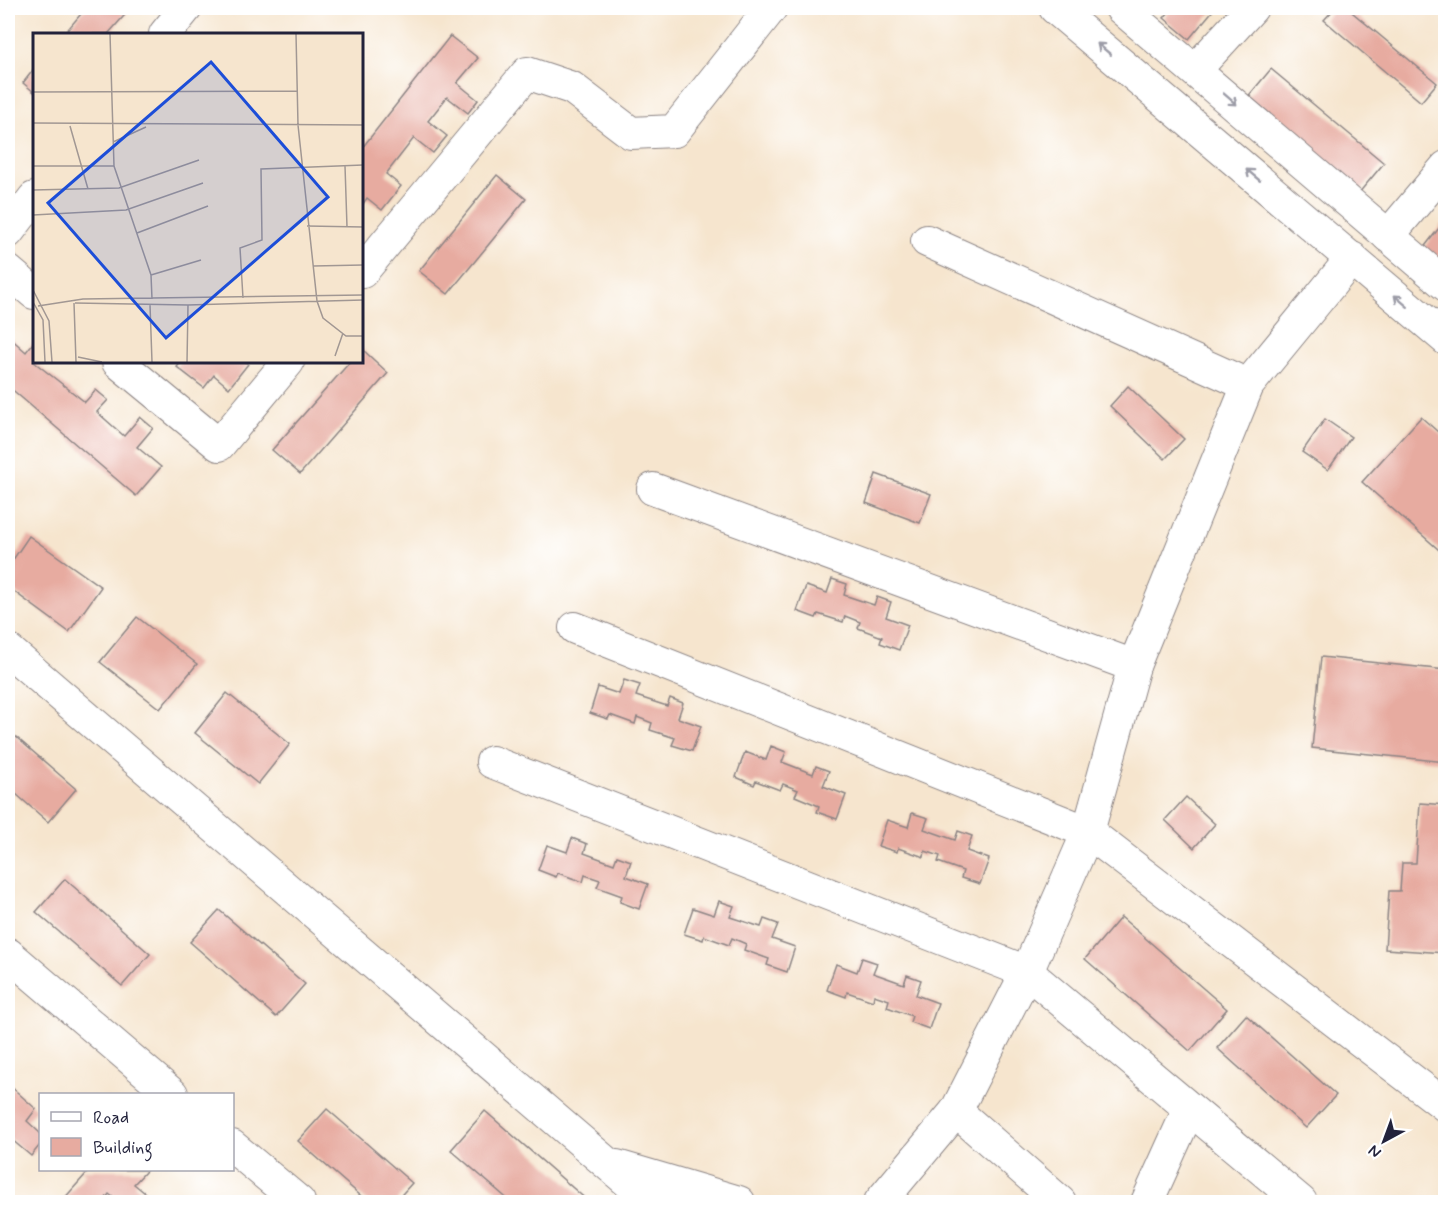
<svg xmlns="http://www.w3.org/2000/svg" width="1453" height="1210" viewBox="0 0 1453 1210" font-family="Mynerve,sans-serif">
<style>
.building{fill:#e7aba0}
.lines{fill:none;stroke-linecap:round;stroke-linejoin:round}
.minor-casing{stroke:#8c8484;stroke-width:34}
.minor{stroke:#fff;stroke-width:32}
.oneway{stroke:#9c9ca7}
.inset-road{fill:none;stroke:#a19793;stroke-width:1.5}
.view{fill:#1d4ed8;fill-opacity:0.15;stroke:#1d4ed8;stroke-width:3}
.inset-edge{fill:none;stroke:#22223b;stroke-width:3}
</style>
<rect width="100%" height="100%" fill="#fff"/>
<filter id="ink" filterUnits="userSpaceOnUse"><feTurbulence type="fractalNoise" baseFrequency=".0167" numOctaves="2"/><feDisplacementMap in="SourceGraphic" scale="12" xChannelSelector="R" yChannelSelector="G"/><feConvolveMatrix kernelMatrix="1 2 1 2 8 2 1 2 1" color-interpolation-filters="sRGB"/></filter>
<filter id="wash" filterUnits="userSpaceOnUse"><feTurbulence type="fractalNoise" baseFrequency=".008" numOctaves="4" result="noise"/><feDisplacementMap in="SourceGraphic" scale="24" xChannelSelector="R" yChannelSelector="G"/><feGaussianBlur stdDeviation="1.35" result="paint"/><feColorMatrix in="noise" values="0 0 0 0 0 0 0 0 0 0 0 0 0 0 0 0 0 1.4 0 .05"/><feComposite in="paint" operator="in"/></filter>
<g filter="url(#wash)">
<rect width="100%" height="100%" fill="#f6e5ce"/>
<g id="blocks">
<g class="building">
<polygon points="86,8 131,8 108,34 64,34"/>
<polygon points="1172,8 1215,8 1189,39 1164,18"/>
<polygon points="1335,8 1347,8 1437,83 1421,102 1324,20"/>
<polygon points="450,36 478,58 457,83 478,100 468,113 447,97 428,121 447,136 433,153 414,138 386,174 401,186 382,210 367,198 362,205 362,148"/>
<polygon points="34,69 34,92 23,83"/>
<polygon points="1271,69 1384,163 1358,194 1246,99"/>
<polygon points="497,175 526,199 448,294 419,271"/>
<polygon points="1443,223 1446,225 1446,270 1422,250"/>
<polygon points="8,336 26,352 34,342 34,362 85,402 96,390 108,400 97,412 124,436 140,417 153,428 137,447 161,467 136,496 8,386"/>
<polygon points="362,349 388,373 300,474 272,450 350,362 362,362"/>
<polygon points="181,362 246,362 248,364 229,388 214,375 204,388 177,367"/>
<polygon points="1128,386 1184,439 1165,459 1110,406"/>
<polygon points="1421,417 1446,439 1446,556 1362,482"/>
<polygon points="1325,419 1351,437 1328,470 1302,452"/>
<polygon points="876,474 931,494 920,523 866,503"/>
<polygon points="29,536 101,587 69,632 8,587 8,567"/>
<polygon points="832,579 847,584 844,595 874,605 877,597 891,602 886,617 908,625 899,650 880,643 882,637 858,628 860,622 845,616 843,622 818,614 816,618 797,611 806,586 827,593"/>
<polygon points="137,617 197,664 160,709 100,662"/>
<polygon points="1321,657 1446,670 1446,762 1312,748"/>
<polygon points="624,680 640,685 636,696 667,706 670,698 683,703 678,718 701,726 692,751 672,745 675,738 650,730 652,723 637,717 635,724 610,715 608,719 590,713 598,687 619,694"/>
<polygon points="227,693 290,744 258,784 195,733"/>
<polygon points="8,730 76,789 48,822 8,787"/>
<polygon points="771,746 786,752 782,762 813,774 816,766 829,771 823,786 846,795 837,819 817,812 819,806 795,796 798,790 783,784 780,790 756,781 754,785 736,777 745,752 766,760"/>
<polygon points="1186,797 1215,824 1194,848 1165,820"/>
<polygon points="1420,803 1446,805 1446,953 1385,949 1389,891 1400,891 1402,863 1416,863"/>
<polygon points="912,813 928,818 924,829 955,840 958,831 972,836 967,851 989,859 980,884 961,878 963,871 938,862 940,856 925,851 924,857 898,848 897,852 878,846 887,820 908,827"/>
<polygon points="572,838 587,844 584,853 614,864 617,856 631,861 626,876 648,884 639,909 620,902 622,896 597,887 600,880 585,875 583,882 558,873 556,877 538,870 547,845 567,852"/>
<polygon points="65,879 150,954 122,986 36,912"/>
<polygon points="719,901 734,906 730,917 761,927 764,919 778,924 772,939 795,947 787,972 767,965 769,959 744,950 746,944 732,938 729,945 704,936 703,940 684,934 693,908 714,915"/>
<polygon points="219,910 305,984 276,1017 190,942"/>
<polygon points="1121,917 1227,1009 1190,1051 1085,959"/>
<polygon points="862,958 877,963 873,973 904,984 907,975 921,980 916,995 938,1003 929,1029 910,1022 912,1016 887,1007 889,1000 874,995 873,1001 847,992 846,997 827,990 836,964 857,972"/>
<polygon points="1246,1015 1336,1095 1306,1128 1217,1048"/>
<polygon points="8,1084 36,1109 27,1121 40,1133 40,1145 31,1156 11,1139 8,1143"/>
<polygon points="327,1109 412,1183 395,1202 368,1202 298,1141"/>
<polygon points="485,1111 589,1202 511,1202 451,1150"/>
<polygon points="81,1170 147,1170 134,1184 156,1202 119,1202 109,1194 103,1202 64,1202 62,1201 86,1174"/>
</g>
</g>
</g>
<g filter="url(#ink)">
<use href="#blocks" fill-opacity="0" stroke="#8c8484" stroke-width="1.5"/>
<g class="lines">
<g class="minor-casing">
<g id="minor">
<polyline points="1055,8 1446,339"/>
<polyline points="1121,8 1446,285"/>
<polyline points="165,34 186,8"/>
<polyline points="1196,69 1252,8"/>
<polyline points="8,232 34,198"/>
<polyline points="1388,236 1446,167"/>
<polyline points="927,241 1248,385"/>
<polyline points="8,271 34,293"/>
<polyline points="362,272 527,73 572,88 631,133 674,131 771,8"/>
<polyline points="118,362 219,445 288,362"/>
<polyline points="653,489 1134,666"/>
<polyline points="575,628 1088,832 1446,1106"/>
<polyline points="8,650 652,1202"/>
<polyline points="492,762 1027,972 1301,1202"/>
<polyline points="8,954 172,1094"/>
<polyline points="956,1111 1060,1202"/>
<polyline points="232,1146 299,1202"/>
<polyline points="617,1166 739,1202"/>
<polyline points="880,1202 956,1111 1027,972 1088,832 1134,666 1248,385 1352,258"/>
<polyline points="1147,1202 1189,1109"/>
</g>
</g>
<use href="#minor" class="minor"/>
</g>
<defs><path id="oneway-shaft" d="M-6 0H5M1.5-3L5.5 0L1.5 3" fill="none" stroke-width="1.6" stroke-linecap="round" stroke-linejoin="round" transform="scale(1.5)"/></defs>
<g class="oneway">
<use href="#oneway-shaft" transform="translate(1104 49) rotate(-140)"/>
<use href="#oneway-shaft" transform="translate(1230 99) rotate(41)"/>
<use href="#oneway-shaft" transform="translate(1253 175) rotate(-140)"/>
<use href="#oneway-shaft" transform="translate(1401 301) rotate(-139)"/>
</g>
</g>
<g transform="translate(33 33)">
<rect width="330" height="330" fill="#f6e5ce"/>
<path class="inset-road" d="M77,1L81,133L118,242L119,266M263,1L265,92L284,268L290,285L313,303H330M0,59L264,58M0,90L330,92M37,93L55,156M80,109L113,94M0,133H81M312,133L314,194M0,157L86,155L166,127M0,182L93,177L170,150M274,193L330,194M104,200L175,173M280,233L330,232M118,242L168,227M0,257L16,288L19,329M210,265L207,215L229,207L228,136L330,132M0,269L10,287L12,329M41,270L43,329M42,270L155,272L330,267M117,272L119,329M5,273L50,266L330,262M302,323L310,300M45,324L69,329M154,329L155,272"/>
<path class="view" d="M178,29L295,164L133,305L15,170Z"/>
<rect width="330" height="330" class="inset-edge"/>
</g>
<rect width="1453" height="1210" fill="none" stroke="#fff" stroke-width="30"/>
<rect x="39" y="1093" width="195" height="78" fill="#ffffff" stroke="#a7a7b1" stroke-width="1.5"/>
<rect x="51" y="1112" width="30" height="9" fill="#ffffff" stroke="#a7a7b1" stroke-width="1.5"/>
<text x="93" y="1123" font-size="18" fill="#22223b">Road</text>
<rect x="51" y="1138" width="30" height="18" fill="#e7aba0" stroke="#a7a7b1" stroke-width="1.5"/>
<text x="93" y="1153" font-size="18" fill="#22223b">Building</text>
<g transform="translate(1384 1141) rotate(221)" stroke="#ffffff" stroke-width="4.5" paint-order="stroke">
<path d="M0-4.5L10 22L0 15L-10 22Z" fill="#22223b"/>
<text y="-9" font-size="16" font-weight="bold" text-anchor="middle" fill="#22223b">N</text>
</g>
</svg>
